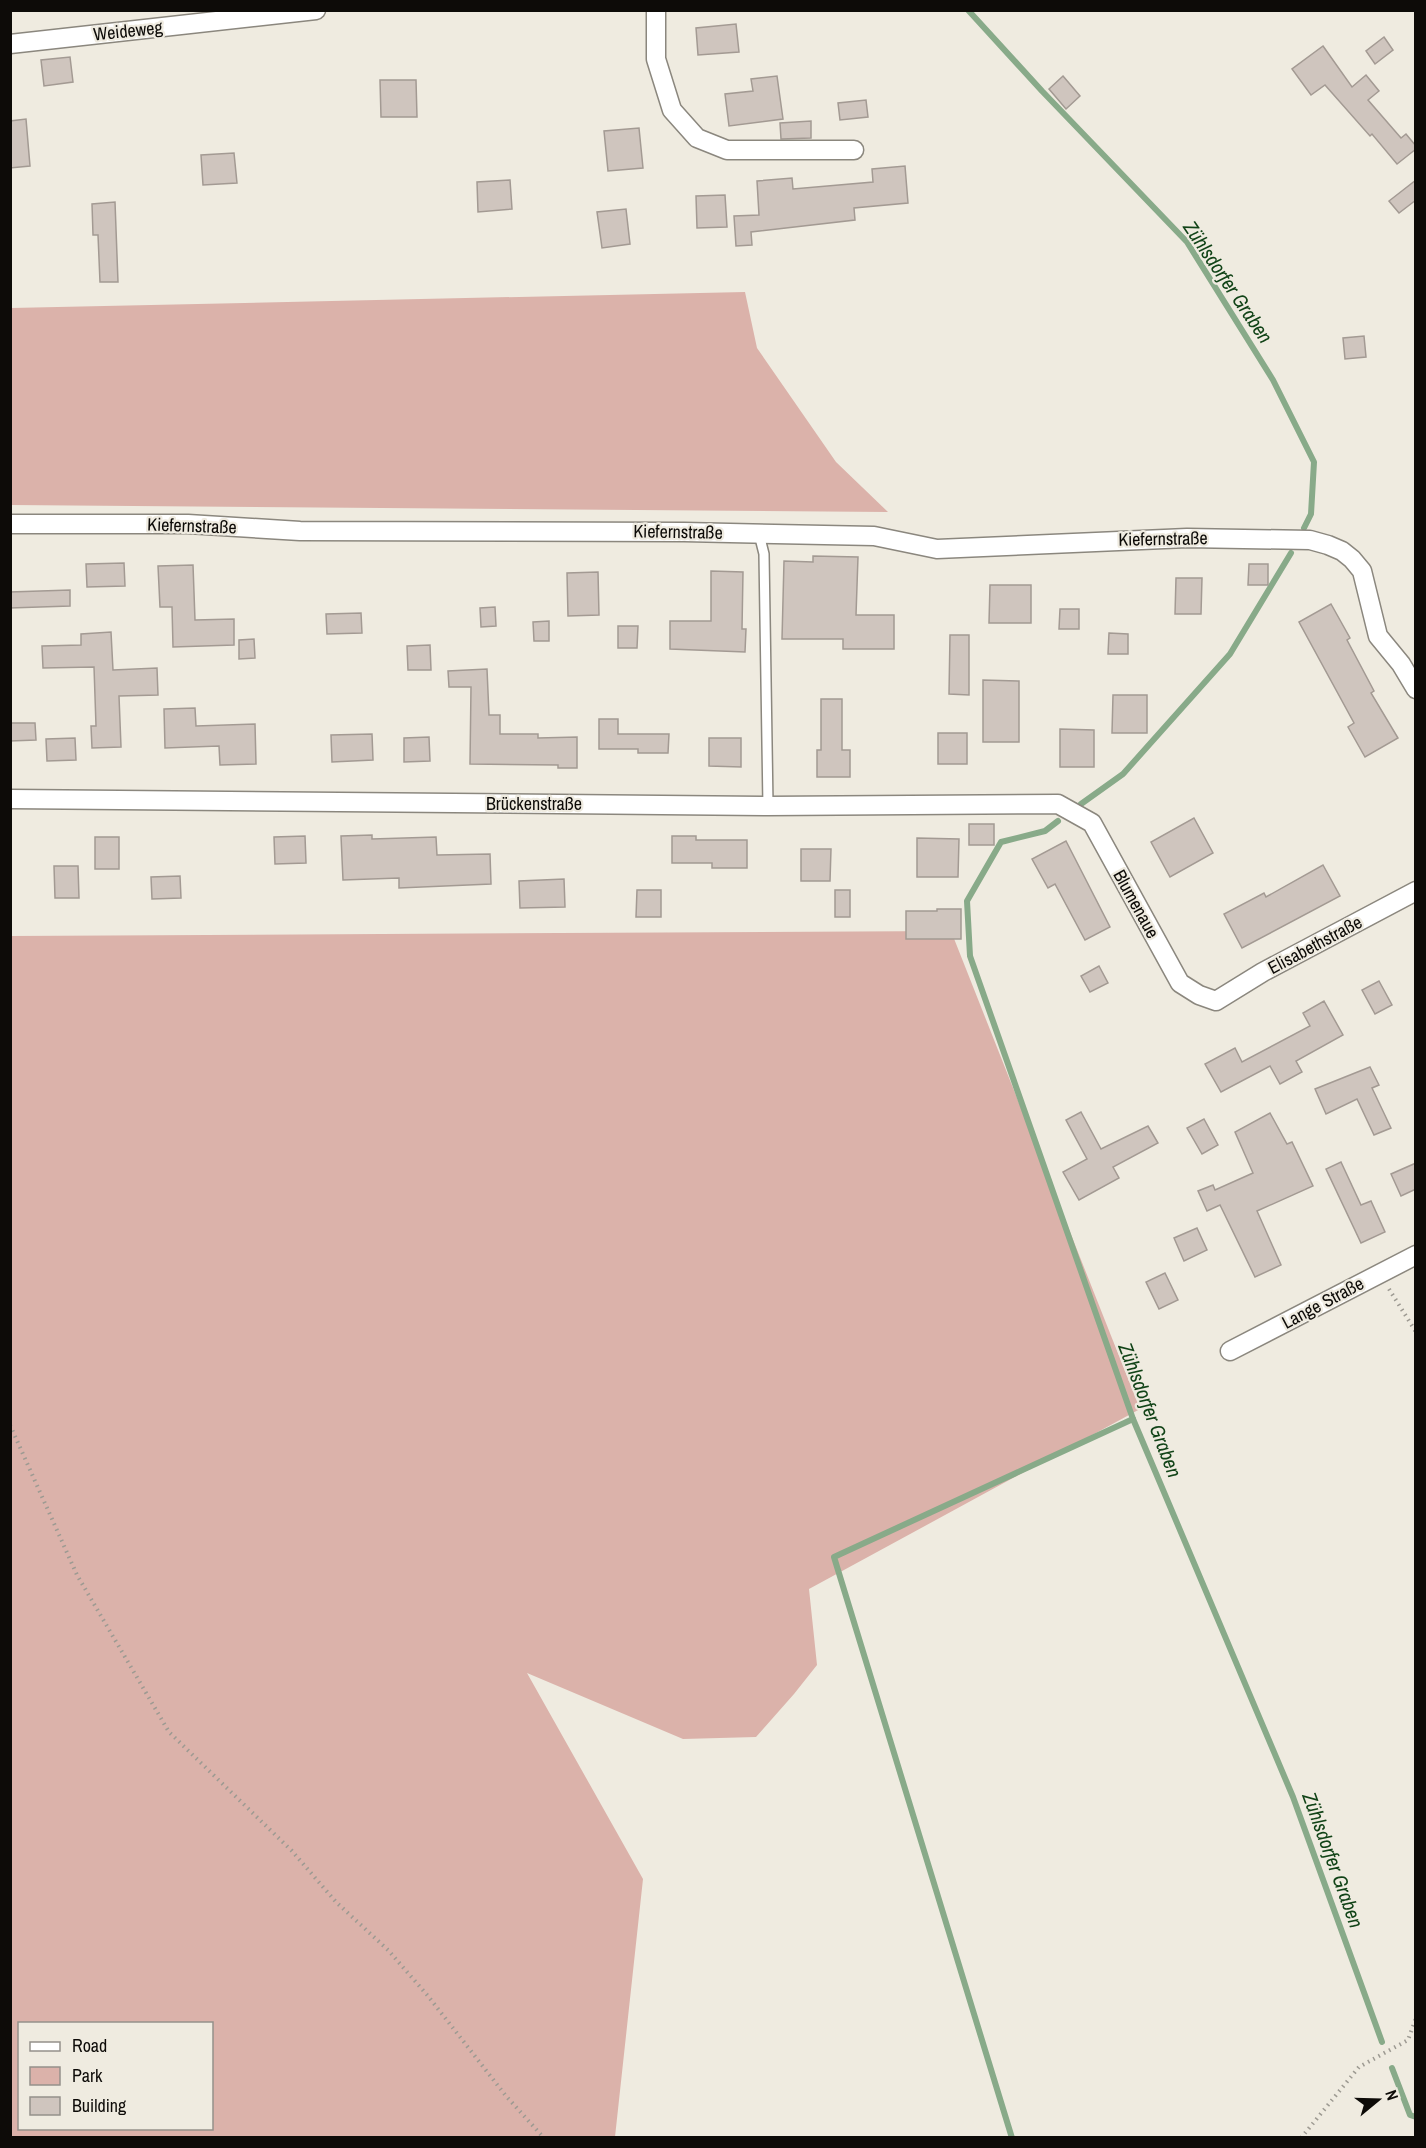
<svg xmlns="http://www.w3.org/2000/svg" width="1426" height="2148" viewBox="0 0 1426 2148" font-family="'Archivo Narrow',sans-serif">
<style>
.green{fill:#dbb2aa;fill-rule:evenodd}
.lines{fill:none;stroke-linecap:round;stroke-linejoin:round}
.stream{stroke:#88aa89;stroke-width:6}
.building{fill:#cfc5be;stroke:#a39a93;stroke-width:1.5}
.lane-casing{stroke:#8b877e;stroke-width:12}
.street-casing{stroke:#8b877e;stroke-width:21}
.path{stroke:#9d9a92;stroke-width:4;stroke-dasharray:1.5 4.5;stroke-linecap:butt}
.lane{stroke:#fff;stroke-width:9}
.street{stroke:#fff;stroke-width:18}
.labels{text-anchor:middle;stroke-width:4.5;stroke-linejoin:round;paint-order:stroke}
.street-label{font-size:18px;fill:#0d0b08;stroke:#efebe0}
.water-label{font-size:20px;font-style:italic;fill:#114317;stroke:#efebe0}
</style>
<rect width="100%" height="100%" fill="#efebe0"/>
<g class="green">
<polygon points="745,292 757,348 836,462 888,512 11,505 11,308"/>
<path d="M951,931L1140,1409L809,1589L817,1665L794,1694L756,1737L683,1739L527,1673L643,1879L615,2137H11L10,936ZM20,2024H212V2128H20Z"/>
</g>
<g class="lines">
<g class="stream">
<polyline points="968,10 1042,91 1187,242 1273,380 1314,462 1311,514 1304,528"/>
<polyline points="1081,804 1123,774 1230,654 1291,553"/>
<polyline points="1058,821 1045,831 1001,842 967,901 970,956 1133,1419 1293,1797 1382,2042"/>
<polyline points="1392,2068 1410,2115 1416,2117"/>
<polyline points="1012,2138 834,1557 1133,1419"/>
</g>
</g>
<g class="building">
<polygon points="736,24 739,52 698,55 696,28"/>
<polygon points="1384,37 1393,50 1375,64 1366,51"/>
<polygon points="1323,46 1352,87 1366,75 1379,91 1368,100 1401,138 1406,134 1416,146 1416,149 1397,164 1372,134 1370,136 1325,85 1311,95 1292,69"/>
<polygon points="70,57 73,82 44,86 41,60"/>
<polygon points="777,76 783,119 729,126 725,94 753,91 751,79"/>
<polygon points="1063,76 1080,96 1066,109 1049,89"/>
<polygon points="380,80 416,80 417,117 381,117"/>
<polygon points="866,100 868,117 840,120 838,103"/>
<polygon points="26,119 30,166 10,168 10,121"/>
<polygon points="811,121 811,138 781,139 780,123"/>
<polygon points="639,128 643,168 608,171 604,131"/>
<polygon points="234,153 237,183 203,185 201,155"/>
<polygon points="905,166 908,203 854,208 855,220 751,232 752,245 736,246 734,216 759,215 757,181 792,178 793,189 873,182 872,169"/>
<polygon points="510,180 512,209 478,212 477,182"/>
<polygon points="1416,180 1416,200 1399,213 1389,201"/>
<polygon points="725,195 727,227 697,228 696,196"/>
<polygon points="115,202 118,282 100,282 98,235 93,235 92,204"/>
<polygon points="626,209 630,244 602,248 597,212"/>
<polygon points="1364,336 1366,357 1345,359 1343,338"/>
<polygon points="813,556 858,557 856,615 894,615 894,649 843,649 843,639 782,639 784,561 813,562"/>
<polygon points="124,563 125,586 87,587 86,564"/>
<polygon points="1249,564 1268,564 1268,585 1248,585"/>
<polygon points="193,565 195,620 234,619 234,645 173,647 172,607 160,607 158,566"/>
<polygon points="711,571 743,572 742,629 746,629 745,652 670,649 670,621 711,621"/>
<polygon points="598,572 599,615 568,616 567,573"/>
<polygon points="1176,578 1202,578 1201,614 1175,614"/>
<polygon points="990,585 1031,585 1031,623 989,623"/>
<polygon points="70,590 70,606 10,608 10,592"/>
<polygon points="1331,604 1350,638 1347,640 1374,691 1371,693 1398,738 1365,757 1348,727 1354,723 1299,622"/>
<polygon points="495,607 496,626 481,627 480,608"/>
<polygon points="1060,609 1079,609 1079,629 1059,629"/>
<polygon points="361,613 362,633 327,634 326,614"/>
<polygon points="549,621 549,641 534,641 533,622"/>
<polygon points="618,626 638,626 637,648 618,648"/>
<polygon points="111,632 113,670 157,668 158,695 119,696 121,747 92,748 91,726 96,726 94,667 43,668 42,646 81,645 81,634"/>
<polygon points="1109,633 1128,634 1128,654 1108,654"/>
<polygon points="950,635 969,635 969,695 949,694"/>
<polygon points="254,639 255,658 239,659 239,640"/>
<polygon points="430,645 431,670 408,670 407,646"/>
<polygon points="487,669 489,715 500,715 500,734 538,734 538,738 577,737 577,768 558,768 558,765 470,764 471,687 449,687 448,671"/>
<polygon points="983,680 1019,681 1019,742 983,742"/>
<polygon points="1113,695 1147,695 1147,733 1112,733"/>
<polygon points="821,699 842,699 842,750 850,750 850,777 817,777 817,750 821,750"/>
<polygon points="195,708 196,726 255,724 256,764 220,765 219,746 165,748 164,709"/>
<polygon points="599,719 618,719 618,734 669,734 668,753 638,753 638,749 599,749"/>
<polygon points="10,723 35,723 36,740 10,741"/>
<polygon points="1060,729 1094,730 1094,767 1060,767"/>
<rect x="938" y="733" width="29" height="31"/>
<polygon points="372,734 373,760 332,762 331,735"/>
<polygon points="429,737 430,761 404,762 404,738"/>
<polygon points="75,738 76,760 47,761 46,739"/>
<polygon points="709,738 741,738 741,767 709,766"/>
<polygon points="1194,818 1213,853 1170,877 1151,842"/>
<rect x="969" y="824" width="25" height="21"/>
<polygon points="372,835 372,839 436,837 437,855 490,854 491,884 399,888 399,878 343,880 341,836"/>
<polygon points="305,836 306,863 275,864 274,837"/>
<polygon points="672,836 696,836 696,840 747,840 747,868 712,868 712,863 672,863"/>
<rect x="95" y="837" width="24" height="32"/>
<polygon points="917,838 959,839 958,877 917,877"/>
<polygon points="1066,841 1110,927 1085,940 1055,884 1048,888 1032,859"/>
<polygon points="801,849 831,849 830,881 801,881"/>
<polygon points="1323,865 1340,896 1242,948 1224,914 1264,893 1266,897"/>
<polygon points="54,866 78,866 79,898 55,898"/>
<polygon points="180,876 181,898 152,899 151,877"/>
<polygon points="564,879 565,907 520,908 519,881"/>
<polygon points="637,890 661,890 661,917 636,917"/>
<rect x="835" y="890" width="15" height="27"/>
<polygon points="937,909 961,909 961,939 906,939 906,911 937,911"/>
<polygon points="1099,966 1108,983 1090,992 1081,976"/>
<polygon points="1379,981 1392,1005 1375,1014 1362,990"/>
<polygon points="1324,1001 1343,1035 1296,1061 1302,1072 1280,1084 1270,1066 1221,1092 1205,1064 1235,1048 1242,1062 1310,1026 1303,1013"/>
<polygon points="1370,1067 1379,1085 1372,1088 1391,1128 1374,1135 1357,1099 1326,1114 1315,1089"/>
<polygon points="1081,1112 1101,1149 1148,1126 1158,1143 1113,1167 1119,1178 1079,1200 1063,1172 1087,1159 1066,1120"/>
<polygon points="1270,1113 1287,1144 1292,1142 1313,1186 1257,1211 1281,1265 1255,1277 1220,1205 1207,1211 1198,1191 1213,1185 1215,1190 1253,1173 1235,1132"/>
<polygon points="1204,1119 1218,1145 1202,1154 1187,1128"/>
<polygon points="1341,1162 1361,1205 1371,1201 1385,1232 1361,1243 1326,1169"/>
<polygon points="1416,1163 1416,1189 1401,1196 1391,1174"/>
<polygon points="1197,1228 1207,1250 1184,1261 1174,1238"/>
<polygon points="1165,1273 1178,1300 1159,1309 1146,1282"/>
</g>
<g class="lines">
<g class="lane-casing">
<polyline id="lane" points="759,534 764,554 768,806"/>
</g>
<g class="street-casing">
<g id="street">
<polyline points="656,10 656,59 672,110 697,138 727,150 854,150"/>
<polyline points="10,44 316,10"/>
<polyline points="10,524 188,524 300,531 684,532 874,536 937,549 1187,538 1310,540 1328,545 1342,551 1352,559 1362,571 1378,636 1401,664 1416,689"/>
<polyline points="10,799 768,806 1058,804 1092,823 1180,983 1199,995 1216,1001 1263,972 1416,891"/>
<polyline points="1230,1351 1416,1255"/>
</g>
</g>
<g class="path">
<polyline points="1389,1289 1416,1332"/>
<polyline points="10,1425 77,1575 169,1732 292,1851 336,1902 388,1950 428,1996 506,2096 544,2138"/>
<polyline points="1301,2138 1359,2067 1408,2040 1416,2018"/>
</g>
<use href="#lane" class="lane"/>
<use href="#street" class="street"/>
</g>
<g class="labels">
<g class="street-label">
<text transform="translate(128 31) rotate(-6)" y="6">Weideweg</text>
<text transform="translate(192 526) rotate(2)" y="6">Kiefernstraße</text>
<text transform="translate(678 532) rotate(1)" y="6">Kiefernstraße</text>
<text transform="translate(1163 539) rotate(-1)" y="6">Kiefernstraße</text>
<text x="534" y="810">Brückenstraße</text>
<text transform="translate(1136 904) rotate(61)" y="6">Blumenaue</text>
<text transform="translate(1315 945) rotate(-28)" y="6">Elisabethstraße</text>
<text transform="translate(1323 1303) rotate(-28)" y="6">Lange Straße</text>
</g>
<g class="water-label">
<text transform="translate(1228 282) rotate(56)" y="7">Zühlsdorfer Graben</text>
<text transform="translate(1150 1410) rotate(69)" y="7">Zühlsdorfer Graben</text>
<text transform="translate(1333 1860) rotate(70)" y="7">Zühlsdorfer Graben</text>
</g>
</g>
<rect width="1426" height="2148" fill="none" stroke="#0d0b08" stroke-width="24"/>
<rect x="18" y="2022" width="195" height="108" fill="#efebe0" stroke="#95918a" stroke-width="1.5"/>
<rect x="30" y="2042" width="30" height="9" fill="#ffffff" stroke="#95918a" stroke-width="1.5"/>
<text x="72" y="2052" font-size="18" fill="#0d0b08">Road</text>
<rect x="30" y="2067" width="30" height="18" fill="#dbb2aa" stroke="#95918a" stroke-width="1.5"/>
<text x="72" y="2082" font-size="18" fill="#0d0b08">Park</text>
<rect x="30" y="2097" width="30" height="18" fill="#cfc5be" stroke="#95918a" stroke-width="1.5"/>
<text x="72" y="2112" font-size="18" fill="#0d0b08">Building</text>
<g transform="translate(1378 2100) rotate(71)" stroke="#efebe0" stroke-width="4.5" paint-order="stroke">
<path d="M0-4.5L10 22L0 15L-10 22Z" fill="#0d0b08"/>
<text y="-9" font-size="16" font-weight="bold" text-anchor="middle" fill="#0d0b08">N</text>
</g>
</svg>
